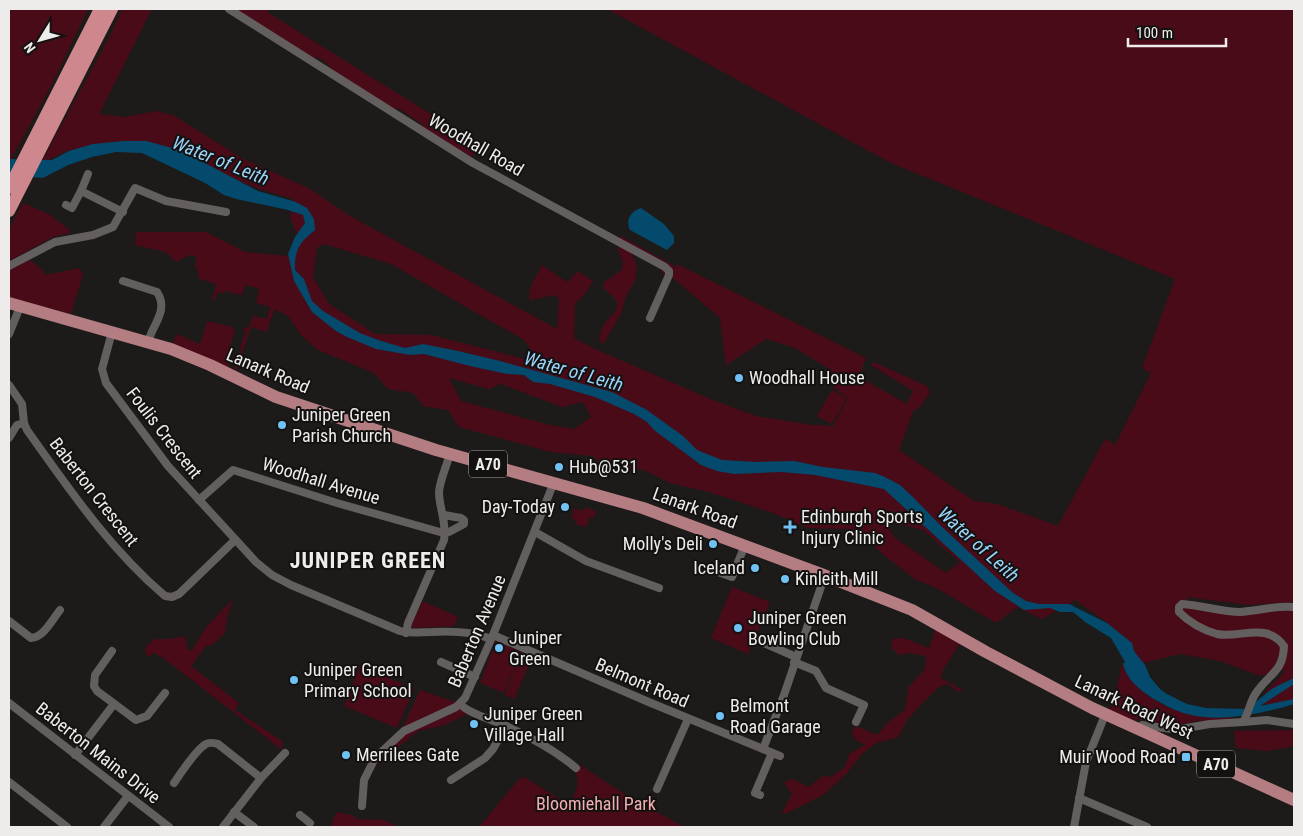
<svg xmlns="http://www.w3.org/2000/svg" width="1303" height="836" viewBox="0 0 1303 836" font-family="'Roboto Condensed',sans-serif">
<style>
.green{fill:#4a0b18;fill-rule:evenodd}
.water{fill:#034a6d}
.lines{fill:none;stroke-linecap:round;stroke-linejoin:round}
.minor{stroke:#635f5f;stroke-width:8}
.primary{stroke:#b37d81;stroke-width:12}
.trunk{stroke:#ce878c;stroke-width:12}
.poi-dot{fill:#70c1f4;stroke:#141111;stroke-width:2}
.labels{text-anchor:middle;stroke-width:4;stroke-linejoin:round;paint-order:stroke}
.shield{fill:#141111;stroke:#adaaaa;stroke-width:1}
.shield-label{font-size:16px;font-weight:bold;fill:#eeebeb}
.street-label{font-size:18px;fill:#eeebeb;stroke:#141111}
.poi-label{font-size:18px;fill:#eeebeb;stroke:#141111;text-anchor:start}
.park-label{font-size:18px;fill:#f3aeb2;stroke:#141111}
.water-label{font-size:19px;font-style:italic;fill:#99d4fb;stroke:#141111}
.district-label{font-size:22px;font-weight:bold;letter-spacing:1px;fill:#eeebeb;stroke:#141111}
</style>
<rect width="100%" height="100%" fill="#1d1a1a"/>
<g class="green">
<polygon points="9,9 88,9 52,84 11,159 9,159"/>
<path d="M122,9H152L99,114L124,117L156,111L173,115L242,158L310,189L348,215L557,329L559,299L555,295L530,300C527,288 537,275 542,265L567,282L578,271L593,281L584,295L575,304L574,338L593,348L710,399L756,416L812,425L833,426L848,398L833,387L831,370L795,348L766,339L726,365L720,318L672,277L674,271L664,274L651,259L631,253L637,265L635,281L627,294L621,313L604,343H600C599,325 607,322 617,309V301L603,287L604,282L612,277L622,269L623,262L618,250L621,236L674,266L675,269L677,264L866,358L859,377L907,404L913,391L871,365L874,362L927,386L930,393L917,410L914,409L899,450L974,501L997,504L1058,526L1100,448L1106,439L1115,445L1151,373L1142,368L1175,279L891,163L607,9H1294V602L1249,605L1186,597L1190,605L1232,612L1282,608L1294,610V700L1261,705L1266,691L1287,669L1260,676L1220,661L1180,654L1143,663L1108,623L1075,600L1042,619L1017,607L996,623L940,590L915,579L885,556L866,539L850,529L807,528L776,514L709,492L670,483L644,470L608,467L592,456L551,452L459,427L448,410L423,406L413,393L388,389L374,373L318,350L301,335L288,316L275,309L266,332L251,327L236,371L234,370L235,354H240L241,344L246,332L242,329L249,327L253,316L267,319L270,307L256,303L259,290L257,288L245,285L242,295L225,291L224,293L218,292L214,301H212L216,284L198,278V269L195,268L197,257L190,255L176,262L166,252L135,245L136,232H206L245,252L287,256L297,234L290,218L293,199L256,188L198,163L110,143L70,150L41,163L112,32ZM324,244L391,264L524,340L540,363L431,335L375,334L329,304L313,277L317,248ZM449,378L489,389L501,384L562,407L583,402L591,417L574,429L550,425L461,401ZM891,522L923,530L960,562L946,573L894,537L890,531Z"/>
<path d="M234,9H266L270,14L461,133L468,147L476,153L472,157L423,128L422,124L398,108L393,109L332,71C329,63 320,57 312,57Z"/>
<polygon points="23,203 49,214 72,232 53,237 9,261 9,229"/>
<polygon points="30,260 41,269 46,275 79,268 83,274 71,314 9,297 9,271 20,263"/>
<polygon points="207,321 232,327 235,331 229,349 229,367 226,372 172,347 176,334 200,344"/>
<polygon points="832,390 847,398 832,424 817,416"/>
<polygon points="584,507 596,511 594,518 590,517 586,527 575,524 576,520 571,518 574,508 583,511"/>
<polygon points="732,587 770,602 748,654 711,638"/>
<polygon points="233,599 227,617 225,632 214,644 206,646 191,666 239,703 235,710 282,741 282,750 166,660 154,653 147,657 145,648 154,639 170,639 185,636 188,650 192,650 206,627"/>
<polygon points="423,601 458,617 454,626 413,628 411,625"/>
<polygon points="936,628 960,643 943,670 941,678 963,690 958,692 948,684 940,686 920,705 908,719 898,737 876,743 862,754 847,773 823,795 785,814 782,812 792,794 784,782 792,779 808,787 823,776 830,777 844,768 850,753 865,745 856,740 851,732 856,726 877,735 890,721 905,710 908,688 925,669 926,656 909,653 899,655 891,647 892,639 904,638 929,648"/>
<polygon points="496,641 532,657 514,699 505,695 517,663 512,661 517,663 504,693 480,683"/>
<path d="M1123,664C1128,688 1165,709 1188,714C1202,717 1216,716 1231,717L1228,721H1197L1173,726L1139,719L1127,720L1109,710L1117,689L1121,667Z"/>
<polygon points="360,666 414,689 397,728 344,706"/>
<polygon points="420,690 455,702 467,714 445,725 418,731 396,749 386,763 380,763 375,756 403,727"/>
<polygon points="1294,730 1294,746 1267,751 1236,748 1234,731"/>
<path d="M580,765L621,792L684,827H479L519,779L524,777L561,800L571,801C577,790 580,783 575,771Z"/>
<polygon points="337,812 355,816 355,819 384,820 399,827 331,827 333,819"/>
</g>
<g class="water">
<path d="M124,141H146L180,150L258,191L296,202L307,208L314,219L315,230C300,242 294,250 295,270L304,279L312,301L323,311L360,333L378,340L405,348L423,344L458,351L500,361L612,392L647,410L683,436L697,450L722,460L757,462L794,461L823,467L875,473L885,477L900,485L914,498L941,526L1013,593L1026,601L1039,604H1069L1107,623L1132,643L1134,651L1145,665L1150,677L1160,689L1167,694L1187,704L1206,708L1247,709L1273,688L1294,678V684L1260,706L1294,699V704C1261,714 1221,723 1187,714C1175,711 1163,704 1152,698C1139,689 1127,680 1123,664L1125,662L1111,638L1085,622L1073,612H1060L1050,608L1024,610L995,591L884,489L815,475L781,472L734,474L717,471L701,465L654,430L647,422L634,414L595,397L550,384L533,382L524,375L507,374L470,366L424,354L410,355L376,349L347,337L336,331L312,312L294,281L288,254L295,237L305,223L303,215L288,210L236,199L224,195L205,183L142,153L116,152L92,157L68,165L43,178L9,175V159L52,160L69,151L93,144Z"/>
<path d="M641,208L664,224L674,236V243L667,250L630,230C625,220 631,211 641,208Z"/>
</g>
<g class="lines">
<g class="minor">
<polyline points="229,9 473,163 665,267 669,271 669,275 650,318"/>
<polyline points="81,191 88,174"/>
<polyline points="66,205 72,208 81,191 123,212"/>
<polyline points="9,266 55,242 93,235 113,227 135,188 166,201 226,212"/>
<path d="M123,281L157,292C169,310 153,324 148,342"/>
<path d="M112,332L102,369L106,383L168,466L256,562L272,575L291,585L400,631C410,634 421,632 432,632C451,631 473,631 491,639"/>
<polyline points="9,334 20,307"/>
<path d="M9,385L22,404L24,423L27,430C69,489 109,548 165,596L172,597L179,594L235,540"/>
<polyline points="9,438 17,425 24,423"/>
<polyline points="199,500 233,470 337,503 440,532 449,532 464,524 464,520 461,518 444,515"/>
<polyline points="535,532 586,561 659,588"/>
<polyline points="718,572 732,577 745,545"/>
<path d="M9,621L31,638C44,637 52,620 60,610"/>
<path d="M406,633L408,623L444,540C447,522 439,508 439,492C440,479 447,466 450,453"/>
<polyline points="493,635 651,703 780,756"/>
<polyline points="764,643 796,657"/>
<polyline points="112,651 95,675 94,686 97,691 136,720 147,716 165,693"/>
<polyline points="441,662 475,677"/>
<polyline points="794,662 816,671 826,688 864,705 856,722"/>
<polyline points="9,703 169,827"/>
<path d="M460,704C471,715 492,719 506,726C530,737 556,751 576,768"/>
<polyline points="1243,722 1267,720 1294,724"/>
<path d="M1137,729L1142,725L1172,729L1186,728L1210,724L1243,722C1249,713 1250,701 1256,693C1269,673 1283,673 1284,646C1266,621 1239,639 1217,634C1203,630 1189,622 1179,612V607L1182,604C1201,605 1222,612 1240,612C1259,611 1276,605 1294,607"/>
<polyline points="763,749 784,695 825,575"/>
<polyline points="75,755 114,704"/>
<polyline points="451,780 485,758 493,749 506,726"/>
<polyline points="9,782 67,827"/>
<path d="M174,783C180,774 197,749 206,744C209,742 214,743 218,744L261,778"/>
<polyline points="657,789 688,719"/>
<polyline points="760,795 755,793 772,753"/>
<polyline points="1079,798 1147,827"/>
<polyline points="362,806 364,780 375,758 404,731 456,707 465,698 493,635 554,482"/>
<polyline points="234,812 254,827"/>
<polyline points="300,815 310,823"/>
<polyline points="104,827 128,796"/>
<polyline points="223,827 261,778 285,753"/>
<polyline points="1074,827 1086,762 1105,715"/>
</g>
<polyline class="primary" points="9,303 171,349 210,365 276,397 436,450 643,508 821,574 912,610 986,652 1092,708 1294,800"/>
<g class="trunk">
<polyline points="9,188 100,9"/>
<polyline points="9,211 112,9"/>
</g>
</g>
<g class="poi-dot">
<circle cx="739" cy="378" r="5"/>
<circle cx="282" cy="425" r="5"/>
<circle cx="559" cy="467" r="5"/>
<circle cx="565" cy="507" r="5"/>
<path d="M787.5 519.5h5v5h5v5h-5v5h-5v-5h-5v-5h5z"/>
<circle cx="713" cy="544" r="5"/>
<circle cx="755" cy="568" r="5"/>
<circle cx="785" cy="579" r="5"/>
<circle cx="738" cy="628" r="5"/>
<circle cx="499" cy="648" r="5"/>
<circle cx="294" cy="680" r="5"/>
<circle cx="720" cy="716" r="5"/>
<circle cx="474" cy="724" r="5"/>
<circle cx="346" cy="755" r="5"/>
<rect x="1181" y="752" width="10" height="10" rx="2.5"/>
</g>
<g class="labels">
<g class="shield">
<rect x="469" y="450.5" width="38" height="27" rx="4"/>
<rect x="1197" y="750.5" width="38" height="27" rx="4"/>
</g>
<g class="shield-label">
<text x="488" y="470">A70</text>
<text x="1216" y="770">A70</text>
</g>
<g class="street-label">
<text transform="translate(476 145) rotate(30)" y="6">Woodhall Road</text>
<text transform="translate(268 371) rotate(23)" y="6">Lanark Road</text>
<text transform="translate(164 433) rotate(52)" y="6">Foulis Crescent</text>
<text transform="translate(321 481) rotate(17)" y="6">Woodhall Avenue</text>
<text transform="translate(94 492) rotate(52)" y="6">Baberton Crescent</text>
<text transform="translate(695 508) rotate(20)" y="6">Lanark Road</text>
<text transform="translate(477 631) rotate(-67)" y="6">Baberton Avenue</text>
<text transform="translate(642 683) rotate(23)" y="6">Belmont Road</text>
<text transform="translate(1134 707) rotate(25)" y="6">Lanark Road West</text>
<text transform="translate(98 753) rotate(38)" y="6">Baberton Mains Drive</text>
</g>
<g class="poi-label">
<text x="749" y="384">Woodhall House</text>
<text x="292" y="421">Juniper Green<tspan x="292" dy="21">Parish Church</tspan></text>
<text x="569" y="473">Hub@531</text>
<text x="555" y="513" text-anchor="end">Day-Today</text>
<text x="801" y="523">Edinburgh Sports<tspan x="801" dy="21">Injury Clinic</tspan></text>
<text x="703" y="550" text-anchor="end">Molly's Deli</text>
<text x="745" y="574" text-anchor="end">Iceland</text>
<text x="795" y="585">Kinleith Mill</text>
<text x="748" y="624">Juniper Green<tspan x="748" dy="21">Bowling Club</tspan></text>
<text x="509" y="644">Juniper<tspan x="509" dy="21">Green</tspan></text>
<text x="304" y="676">Juniper Green<tspan x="304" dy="21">Primary School</tspan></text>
<text x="730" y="712">Belmont<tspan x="730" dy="21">Road Garage</tspan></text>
<text x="484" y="720">Juniper Green<tspan x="484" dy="21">Village Hall</tspan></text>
<text x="356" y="761">Merrilees Gate</text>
<text x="1176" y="763" text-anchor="end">Muir Wood Road</text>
</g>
<g class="park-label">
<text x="596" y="810">Bloomiehall Park</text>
</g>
<g class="water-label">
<text transform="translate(221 160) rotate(22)" y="7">Water of Leith</text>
<text transform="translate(574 371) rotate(16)" y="7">Water of Leith</text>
<text transform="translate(979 544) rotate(42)" y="7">Water of Leith</text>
</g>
<g class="district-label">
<text x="368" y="568">JUNIPER GREEN</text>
</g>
</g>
<rect width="1303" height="836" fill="none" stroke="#eeebeb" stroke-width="20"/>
<g transform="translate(40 40) rotate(233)" stroke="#141111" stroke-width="4" paint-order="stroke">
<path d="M0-4L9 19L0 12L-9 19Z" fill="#eeebeb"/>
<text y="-8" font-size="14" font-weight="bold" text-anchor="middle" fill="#eeebeb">N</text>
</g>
<path d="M1128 38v8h98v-8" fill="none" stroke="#eeebeb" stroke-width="2.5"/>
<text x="1136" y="38" font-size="15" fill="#eeebeb" stroke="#141111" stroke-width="4" paint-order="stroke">100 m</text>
</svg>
